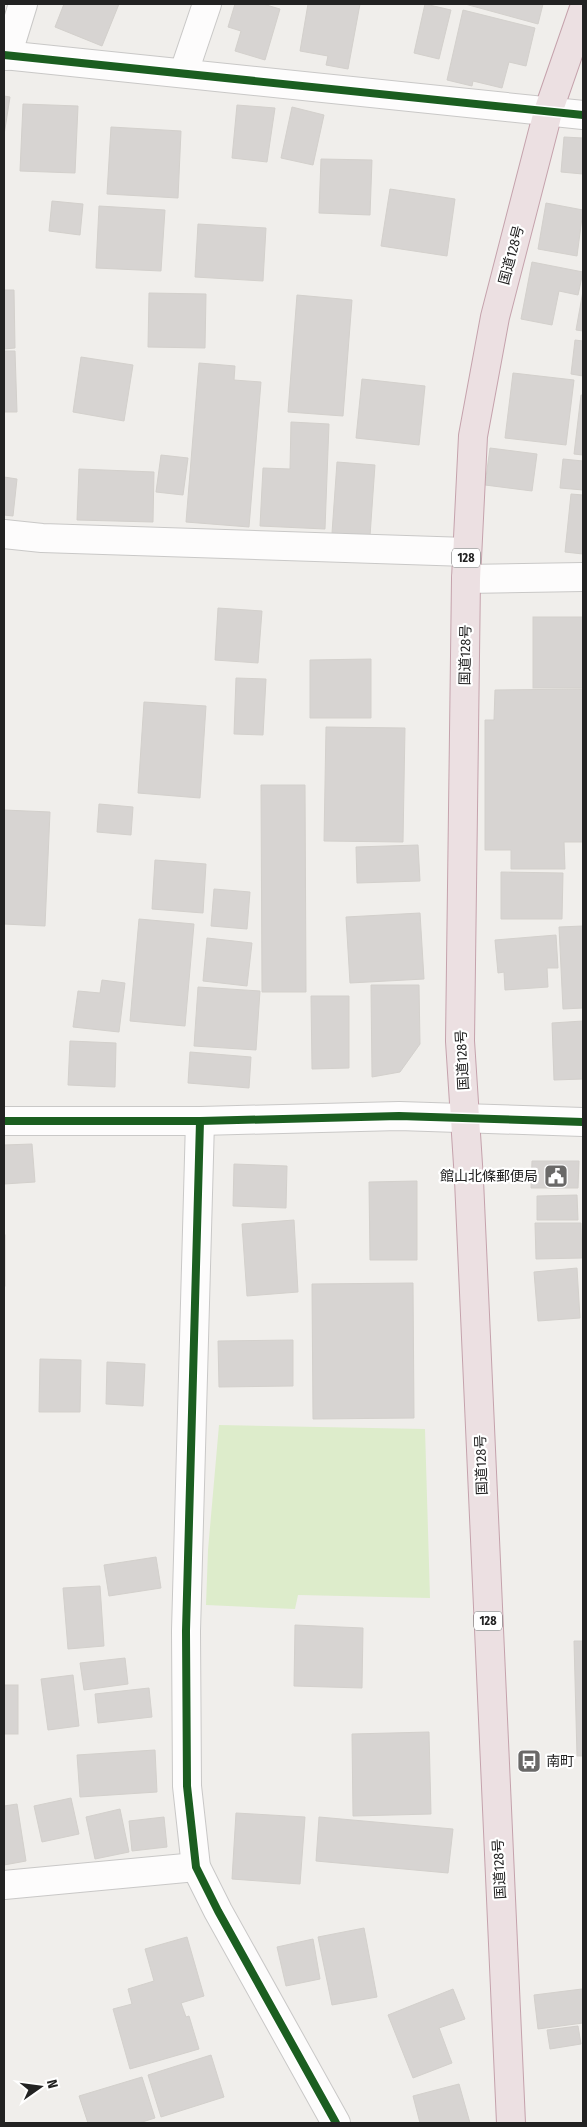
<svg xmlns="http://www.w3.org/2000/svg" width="587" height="2127" viewBox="0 0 587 2127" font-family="'Fira Sans Condensed','Noto Sans JP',sans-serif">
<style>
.grass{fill:#ddeccb}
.building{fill:#d7d4d2;stroke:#d3d0cc}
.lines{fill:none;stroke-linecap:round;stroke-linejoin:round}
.minor-casing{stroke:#c9c8c7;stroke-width:30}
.highway-casing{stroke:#c5a2ac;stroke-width:30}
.minor{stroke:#fdfcfc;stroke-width:28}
.highway{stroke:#ece0e2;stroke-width:28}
.cycleway-casing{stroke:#fff;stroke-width:11}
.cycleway{stroke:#1b5e20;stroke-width:8}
.labels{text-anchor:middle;stroke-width:4.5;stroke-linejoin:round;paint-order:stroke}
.shield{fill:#fff;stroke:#646464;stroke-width:1}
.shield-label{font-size:12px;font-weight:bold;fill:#222}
.street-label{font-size:14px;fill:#222;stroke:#fff}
.poi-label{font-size:14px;fill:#222;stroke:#fff;text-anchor:end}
</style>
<rect width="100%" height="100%" fill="#f0eeeb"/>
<polygon class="grass" points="219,1425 425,1429 430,1598 298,1595 295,1609 206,1605 208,1550"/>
<g class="building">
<polygon points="64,4 119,4 102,46 55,27"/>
<polygon points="235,4 263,4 280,9 265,60 235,51 241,31 228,27"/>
<polygon points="308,4 360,4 348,69 326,65 328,56 300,51"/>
<polygon points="425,4 451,10 439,59 414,53"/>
<polygon points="465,4 543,4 538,24"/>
<polygon points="463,10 535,28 526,66 509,62 502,88 473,81 472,86 447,80"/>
<polygon points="4,96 10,97 4,135"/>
<polygon points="23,104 78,106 75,173 20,171"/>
<polygon points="237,105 275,108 267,162 232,158"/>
<polygon points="292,107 324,115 313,165 281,158"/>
<polygon points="111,127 181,131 178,198 107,194"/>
<polygon points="564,137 583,138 583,174 561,172"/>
<polygon points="321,159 372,160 370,215 319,213"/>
<polygon points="390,189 455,199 447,256 381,246"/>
<polygon points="52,201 83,204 80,235 49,231"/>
<polygon points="546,203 583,210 577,256 538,249"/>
<polygon points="99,206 165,210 161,271 96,268"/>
<polygon points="198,224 266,228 263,281 195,277"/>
<polygon points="532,262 583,272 578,295 559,291 552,325 521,319"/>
<polygon points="4,290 14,290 15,348 4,349"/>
<polygon points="583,291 583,331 576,330"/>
<polygon points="149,293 206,294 205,348 148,347"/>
<polygon points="297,295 352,300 343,416 288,412"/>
<polygon points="575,340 583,341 583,376 571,374"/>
<polygon points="4,351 15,351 17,412 4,412"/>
<polygon points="81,357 133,365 124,421 73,412"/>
<polygon points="199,363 235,366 234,380 261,382 249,527 186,522"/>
<polygon points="513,373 574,380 566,445 505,438"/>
<polygon points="362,379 425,386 419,445 356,438"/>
<polygon points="581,395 583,395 583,455 574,454"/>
<polygon points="291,422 329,424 325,529 260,526 263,468 290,469"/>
<polygon points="490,448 537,454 532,491 485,485"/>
<polygon points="161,455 188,458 183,495 156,492"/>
<polygon points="563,459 583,461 583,490 560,488"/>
<polygon points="337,462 375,465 370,536 332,533"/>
<polygon points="79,469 154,472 153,522 77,520"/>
<polygon points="4,477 17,479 13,516 4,515"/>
<polygon points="571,494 583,495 583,554 565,552"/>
<polygon points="218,608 262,611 258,663 215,660"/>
<rect x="533" y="617" width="50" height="71"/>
<polygon points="371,659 371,718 310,718 310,660"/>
<polygon points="236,678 266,679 263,735 234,734"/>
<polygon points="583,689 583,842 564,842 565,869 511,869 511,850 485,850 485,720 494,720 495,690"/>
<polygon points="144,702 206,706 200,798 138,793"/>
<polygon points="326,727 405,728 403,842 324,841"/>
<polygon points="261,785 305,785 306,992 262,992"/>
<polygon points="99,804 133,807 131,835 97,832"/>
<polygon points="4,810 50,812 45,926 4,924"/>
<polygon points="418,845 420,881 357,883 356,847"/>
<polygon points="155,860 206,864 203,913 152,909"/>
<polygon points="501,872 563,873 562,919 501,919"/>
<polygon points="214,889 250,892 247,929 211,926"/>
<polygon points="420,913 424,979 350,983 346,917"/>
<polygon points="139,919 194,924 185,1026 130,1021"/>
<polygon points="583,926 583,1008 563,1009 559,927"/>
<polygon points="556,935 558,968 547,968 548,987 505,990 504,972 498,973 495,940"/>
<polygon points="207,938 252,943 247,986 203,981"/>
<polygon points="102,980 125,983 119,1032 73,1027 78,991 100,993"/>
<polygon points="371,985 419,985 420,1044 400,1072 372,1077"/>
<polygon points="198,987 260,991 256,1050 194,1046"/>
<polygon points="311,996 349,996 349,1068 312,1069"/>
<polygon points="583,1021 583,1079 554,1080 552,1023"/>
<polygon points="70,1041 116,1043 115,1087 68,1085"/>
<polygon points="190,1052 251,1057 249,1088 188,1083"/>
<polygon points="32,1144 35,1182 4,1184 4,1145"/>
<polygon points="532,1161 579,1161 578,1188 531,1188"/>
<polygon points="234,1164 287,1166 286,1208 233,1206"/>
<polygon points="417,1181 417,1260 370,1260 369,1182"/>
<polygon points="577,1195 578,1220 537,1220 537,1196"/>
<polygon points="294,1220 298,1292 247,1296 242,1224"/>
<polygon points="535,1223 581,1223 582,1258 536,1259"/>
<rect x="4" y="1235" width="1" height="51"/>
<polygon points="577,1268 580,1318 538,1321 534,1272"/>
<polygon points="413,1283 414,1418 313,1419 312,1284"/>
<polygon points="293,1340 293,1386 219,1387 218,1341"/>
<polygon points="40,1359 81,1360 80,1412 39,1412"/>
<polygon points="107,1362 145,1364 143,1406 106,1404"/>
<polygon points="156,1557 161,1588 109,1596 104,1565"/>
<polygon points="100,1586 104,1646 68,1649 63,1588"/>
<polygon points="295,1625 363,1628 362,1688 294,1686"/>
<polygon points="574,1641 583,1641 583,1756 577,1756"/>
<polygon points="125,1658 128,1684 84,1690 80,1663"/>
<polygon points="73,1675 79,1726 48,1730 41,1679"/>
<rect x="4" y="1685" width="14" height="49"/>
<polygon points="149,1688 152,1717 98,1723 95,1694"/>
<polygon points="429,1732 431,1814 353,1816 352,1734"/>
<polygon points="155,1750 157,1792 80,1797 77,1755"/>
<polygon points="71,1798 79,1834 42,1842 34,1806"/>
<polygon points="17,1804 26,1861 4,1865 4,1806"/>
<polygon points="120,1809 129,1852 95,1859 86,1817"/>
<polygon points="236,1813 305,1817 300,1884 232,1879"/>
<polygon points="164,1817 167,1847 132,1851 129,1821"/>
<polygon points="319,1817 453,1829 448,1873 316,1861"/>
<polygon points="364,1928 377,1997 332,2005 318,1937"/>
<polygon points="187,1937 204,1996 181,2003 186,2017 189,2016 199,2049 130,2069 113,2009 132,2004 128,1989 154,1981 145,1949"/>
<polygon points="313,1939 320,1979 286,1986 277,1947"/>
<polygon points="453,1989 465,2019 439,2028 452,2063 413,2078 388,2015"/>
<polygon points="582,1989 583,2023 538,2029 534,1995"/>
<polygon points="578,2026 581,2044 550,2049 547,2030"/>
<polygon points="211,2055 224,2097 161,2117 148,2075"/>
<polygon points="142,2077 155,2118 139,2123 88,2123 79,2096"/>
<polygon points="459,2084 470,2123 420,2123 413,2096"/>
</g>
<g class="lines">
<g class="minor-casing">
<g id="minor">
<polyline points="4,55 583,115"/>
<polyline points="7,56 23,4"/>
<polyline points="184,72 207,4"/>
<polyline points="4,534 42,538 467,552"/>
<polyline points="466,579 583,577"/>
<polyline points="4,1121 200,1121 399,1116 583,1122"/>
<polyline points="200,1121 186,1631 187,1786 196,1867 218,1911 336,2123"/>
<polyline points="4,1885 196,1867"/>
</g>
</g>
<g class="highway-casing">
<polyline id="highway" points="511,2123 469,1180 460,1041 466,579 473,436 495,317 548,112 583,11"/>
</g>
<use href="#minor" class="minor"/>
<use href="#highway" class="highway"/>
<g class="cycleway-casing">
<g id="cycleway">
<polyline points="4,55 583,115"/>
<polyline points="4,1121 200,1121 399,1116 583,1122"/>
<polyline points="200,1121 186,1631 187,1786 196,1867 218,1911 336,2123"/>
</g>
</g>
<use href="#cycleway" class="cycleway"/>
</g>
<defs>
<g id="civic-square" transform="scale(1.25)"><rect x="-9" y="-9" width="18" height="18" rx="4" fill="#6a6968" stroke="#fff"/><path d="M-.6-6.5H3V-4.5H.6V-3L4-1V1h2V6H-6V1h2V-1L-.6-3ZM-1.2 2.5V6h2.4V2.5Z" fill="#fff"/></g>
<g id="bus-square" transform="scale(1.25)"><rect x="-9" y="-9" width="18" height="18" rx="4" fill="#6a6968" stroke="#fff"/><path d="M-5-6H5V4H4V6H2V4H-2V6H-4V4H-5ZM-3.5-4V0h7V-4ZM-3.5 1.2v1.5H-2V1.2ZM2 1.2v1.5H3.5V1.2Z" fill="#fff"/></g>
</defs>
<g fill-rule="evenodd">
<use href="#civic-square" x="556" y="1176"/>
<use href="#bus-square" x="529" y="1761"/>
</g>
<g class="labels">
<g class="shield">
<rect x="452" y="548.5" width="28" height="19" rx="4"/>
<rect x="474" y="1611.5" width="28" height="19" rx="4"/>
</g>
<g class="shield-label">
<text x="466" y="562">128</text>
<text x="488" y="1625">128</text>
</g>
<g class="street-label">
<text transform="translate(511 255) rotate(-75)" y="5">国道128号</text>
<text transform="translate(465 655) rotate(-89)" y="5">国道128号</text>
<text transform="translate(462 1060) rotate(-93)" y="5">国道128号</text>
<text transform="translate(481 1465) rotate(-92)" y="5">国道128号</text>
<text transform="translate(499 1869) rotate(-93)" y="5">国道128号</text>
</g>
<g class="poi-label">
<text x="538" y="1181">館山北條郵便局</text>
<text x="546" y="1766" text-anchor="start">南町</text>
</g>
</g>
<rect width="587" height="2127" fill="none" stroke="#222222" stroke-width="10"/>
<g transform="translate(40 2087) rotate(76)" stroke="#ffffff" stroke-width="4" paint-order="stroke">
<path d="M0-4L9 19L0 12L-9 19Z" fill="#222222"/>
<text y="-8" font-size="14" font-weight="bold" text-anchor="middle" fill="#222222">N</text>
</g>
</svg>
